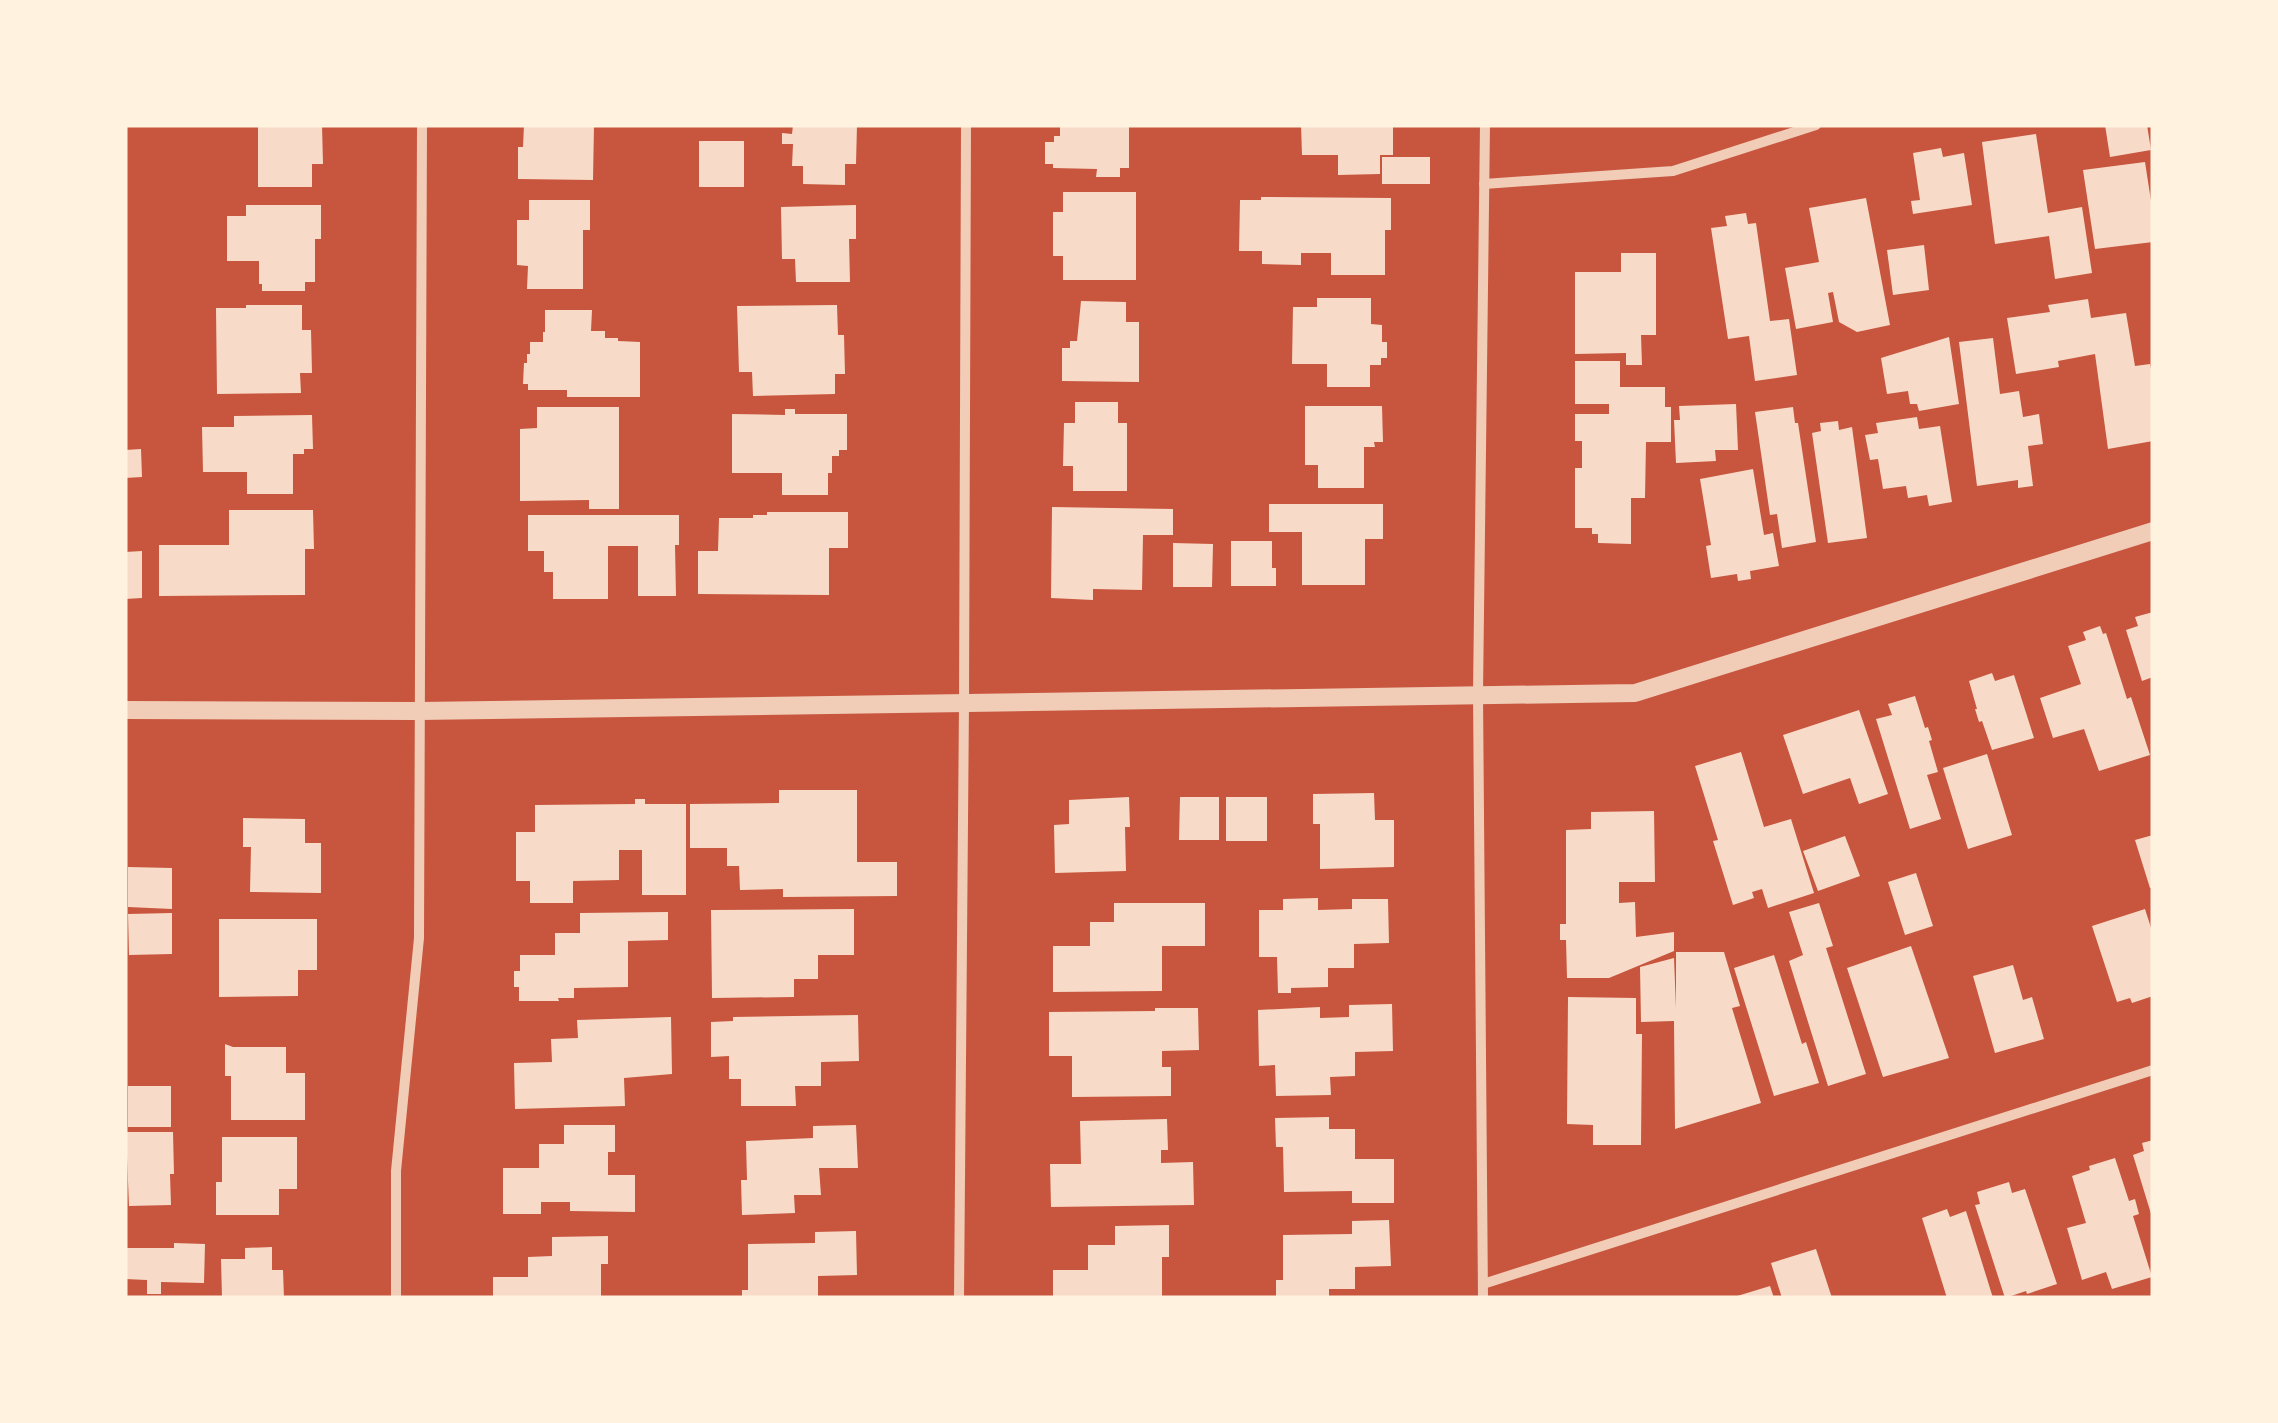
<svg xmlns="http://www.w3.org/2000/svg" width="2278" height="1423" viewBox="0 0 2278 1423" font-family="Quicksand,sans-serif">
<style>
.building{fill:#f7dbc8}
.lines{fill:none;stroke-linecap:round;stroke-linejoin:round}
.minor{stroke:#f1ccb7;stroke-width:10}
.tertiary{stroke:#f1ccb7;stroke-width:18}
</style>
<rect width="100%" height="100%" fill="#c8553d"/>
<g class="building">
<polygon points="258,125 322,125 323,164 312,164 312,187 258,187"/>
<polygon points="524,125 594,125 593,180 518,179 518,147 523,147"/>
<polygon points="793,125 857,125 856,164 845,164 845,185 803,184 803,166 792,166 793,144 782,144 782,133 792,134"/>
<polygon points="1060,125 1129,125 1129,168 1120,168 1120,177 1096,177 1097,169 1053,168 1053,164 1045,164 1045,142 1054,142 1054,136 1060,136"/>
<polygon points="1301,125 1393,125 1393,155 1380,155 1380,174 1338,175 1338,155 1302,155"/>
<polygon points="2105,125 2147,125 2151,150 2110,157"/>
<polygon points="2036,134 2048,213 2082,207 2092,273 2055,279 2049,236 1995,244 1982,142"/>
<rect x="699" y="141" width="45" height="46"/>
<polygon points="1941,148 1943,157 1964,153 1972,205 1913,214 1911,201 1920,200 1913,153"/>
<rect x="1382" y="157" width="48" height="27"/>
<polygon points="2145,162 2153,214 2153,242 2095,249 2083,170"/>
<polygon points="1063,192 1136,192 1136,280 1063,280 1063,256 1053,256 1053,212 1063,212"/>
<polygon points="1261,197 1391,198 1391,230 1385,230 1385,275 1331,275 1331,253 1301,253 1301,265 1262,264 1262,251 1239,251 1240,200 1261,200"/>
<polygon points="1866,198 1890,325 1857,332 1839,322 1833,292 1828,293 1833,322 1796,329 1785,268 1819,262 1809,208"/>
<polygon points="529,200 590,200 590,230 583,230 583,289 527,289 528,266 517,265 517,220 529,220"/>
<polygon points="246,205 321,205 321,239 315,239 315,282 305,282 305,291 262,291 262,284 259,284 259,261 227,261 227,216 246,216"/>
<polygon points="856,205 856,239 849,239 850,282 796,282 795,259 782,259 781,207"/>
<polygon points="1746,213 1748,224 1756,223 1770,321 1789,319 1797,375 1755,381 1749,336 1728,339 1711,228 1727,226 1725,216"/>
<polygon points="1924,245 1929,290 1893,295 1887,250"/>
<polygon points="1621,253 1656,253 1656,335 1641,335 1642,365 1626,365 1626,353 1575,354 1575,272 1621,272"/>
<polygon points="1317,298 1371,298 1371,324 1382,325 1382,342 1387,342 1387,358 1381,358 1381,365 1370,365 1370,387 1327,387 1327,364 1292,364 1293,307 1317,307"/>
<polygon points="2088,299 2091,318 2126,313 2135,366 2150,364 2153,379 2153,441 2108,449 2095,354 2058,361 2059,367 2016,374 2007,318 2050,312 2048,305"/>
<polygon points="1081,301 1126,302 1126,322 1139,322 1139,382 1062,381 1062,348 1070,348 1070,341 1077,341"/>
<polygon points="246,305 302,305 302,330 311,330 312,373 300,373 301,393 217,394 216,308 246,308"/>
<polygon points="837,305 838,335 844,335 845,374 835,374 835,394 753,396 752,372 739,372 737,306"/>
<polygon points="545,310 592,310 591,331 605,331 605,338 618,338 618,341 640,342 640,397 567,397 567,390 528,390 528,384 523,384 524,363 527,363 527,354 530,354 530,342 543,342 543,332 545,332"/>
<polygon points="1949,337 1959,404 1919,411 1917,404 1910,404 1908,391 1887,394 1881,358"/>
<polygon points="1993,338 2000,394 2019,391 2023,417 2039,414 2043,444 2028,446 2033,486 2018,488 2018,480 1977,486 1959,342"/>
<polygon points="1575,361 1620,361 1620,387 1665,387 1665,407 1671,407 1671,442 1646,442 1645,498 1631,498 1631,544 1598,543 1598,534 1592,534 1592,528 1575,528 1575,468 1582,468 1582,441 1575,441 1575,414 1609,414 1609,404 1575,404"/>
<polygon points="1075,402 1118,402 1118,423 1127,423 1127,491 1073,491 1073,466 1063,466 1064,423 1075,423"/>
<polygon points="1736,404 1738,450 1715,450 1716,461 1676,463 1674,420 1680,420 1679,406"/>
<polygon points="1305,406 1382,406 1383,442 1374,442 1375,447 1364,447 1364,488 1318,488 1318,465 1305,465"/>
<polygon points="537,407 619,407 619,509 589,509 589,500 520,501 520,429 537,428"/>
<polygon points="1793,407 1795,423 1798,423 1816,542 1782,548 1777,514 1770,515 1755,412"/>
<polygon points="785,409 795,409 795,414 847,414 847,450 839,450 839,456 832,456 832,473 828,473 828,495 782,495 782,473 732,473 732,414 785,415"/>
<polygon points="312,415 313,449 304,449 304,454 293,454 293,494 247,494 247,472 203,472 202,427 234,427 234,416"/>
<polygon points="1917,417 1919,429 1940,426 1952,502 1929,506 1927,495 1908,498 1906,486 1883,489 1878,459 1870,460 1865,435 1878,433 1876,423"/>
<polygon points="1838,421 1839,430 1852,427 1867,538 1828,543 1812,433 1821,431 1820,423"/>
<polygon points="141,449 142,477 125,478 125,450"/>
<polygon points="1753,469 1764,535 1773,533 1779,566 1750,571 1751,579 1738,581 1737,574 1711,578 1706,546 1711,545 1700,479"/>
<polygon points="1269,504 1383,504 1383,539 1365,539 1365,585 1302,585 1302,532 1269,532"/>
<polygon points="1052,507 1173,509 1173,535 1143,535 1142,590 1093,589 1093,600 1051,598"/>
<polygon points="229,510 313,510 314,549 305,549 305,595 159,596 159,545 229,545"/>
<polygon points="767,512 848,512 848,548 829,548 829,595 698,594 698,551 718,551 719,518 753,518 753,515 767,515"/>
<polygon points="528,515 679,515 679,545 675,545 676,596 638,596 638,546 608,546 608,599 553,599 553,572 544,572 544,551 528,551"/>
<polygon points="1231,541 1272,541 1272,568 1276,568 1276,586 1231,586"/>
<polygon points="1173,543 1213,544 1212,587 1173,587"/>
<polygon points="142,551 142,598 125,599 125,552"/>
<polygon points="2153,612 2153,677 2142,681 2126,630 2138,626 2135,617"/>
<polygon points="2100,626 2103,634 2106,633 2127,699 2131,697 2150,755 2099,771 2084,729 2053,738 2040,698 2081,684 2068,646 2086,640 2083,632"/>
<polygon points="1992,673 1995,681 2014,675 2034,738 1992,750 1982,721 1979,722 1975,709 1977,709 1969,681"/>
<polygon points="1915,696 1925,728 1928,727 1932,740 1929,741 1938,772 1927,775 1941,819 1910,829 1876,719 1892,715 1888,704"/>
<polygon points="1859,710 1888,794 1859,804 1850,778 1803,794 1783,735"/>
<polygon points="1741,752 1764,827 1791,819 1814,893 1768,908 1762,889 1752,892 1754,898 1733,905 1713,841 1718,840 1695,766"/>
<polygon points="1987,754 2012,835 1968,849 1943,768"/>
<polygon points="779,790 857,790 857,862 897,862 897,896 783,897 783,889 740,890 739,866 727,866 727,848 690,848 690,804 779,803"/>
<polygon points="1374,793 1375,820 1394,820 1394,867 1320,869 1320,824 1313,824 1313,794"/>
<polygon points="1129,797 1130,827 1125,827 1126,871 1055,873 1054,825 1069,824 1069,800"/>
<polygon points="1180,797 1219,797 1219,840 1179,840"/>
<rect x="1226" y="797" width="41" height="44"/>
<polygon points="635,799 645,799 645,804 686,804 686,895 642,895 642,850 619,850 619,880 573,881 573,903 530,903 530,881 516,881 516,832 535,832 535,805 635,804"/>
<polygon points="1654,811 1655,882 1619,882 1619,903 1635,902 1636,937 1674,932 1674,951 1609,978 1567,978 1566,940 1560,940 1560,924 1566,924 1566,830 1591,829 1591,812"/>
<polygon points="243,818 305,819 305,843 321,843 321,893 250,892 251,847 243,847"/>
<polygon points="2153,835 2153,887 2150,888 2135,840"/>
<polygon points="1845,836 1860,876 1818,891 1803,851"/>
<polygon points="128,867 172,868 172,909 128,907"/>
<polygon points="1916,873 1933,926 1905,935 1888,882"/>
<polygon points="1318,898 1318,910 1352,909 1352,899 1388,899 1389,943 1354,944 1354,968 1328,968 1328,987 1291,988 1291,993 1278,993 1277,957 1259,957 1259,910 1283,910 1283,899"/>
<polygon points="1114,903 1205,903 1205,946 1162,946 1162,991 1053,992 1053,946 1090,946 1090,922 1114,922"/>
<polygon points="1819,903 1833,946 1826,948 1866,1074 1828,1086 1789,961 1803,955 1789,912"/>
<polygon points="854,909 854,955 818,955 818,979 794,979 794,997 712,998 711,910"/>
<polygon points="2145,909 2153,934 2153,996 2132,1003 2130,998 2117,1002 2092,926"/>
<polygon points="668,912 668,940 628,941 628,987 574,988 574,998 558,998 559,1001 519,1001 519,987 514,987 514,971 520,971 520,955 555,955 555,933 580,933 580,913"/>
<polygon points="172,913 172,954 129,955 128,914"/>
<polygon points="219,919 317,919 317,970 298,970 298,996 219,997"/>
<polygon points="1911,946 1949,1058 1883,1077 1847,968"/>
<polygon points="1676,952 1724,952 1740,1006 1732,1008 1761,1103 1675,1129 1674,1021 1641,1022 1640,967 1674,958 1676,1008"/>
<polygon points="1774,955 1802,1044 1806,1042 1819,1083 1774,1096 1734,968"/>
<polygon points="2013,965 2023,1000 2032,997 2044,1039 1995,1053 1973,976"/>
<polygon points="1568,997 1636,998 1636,1034 1642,1034 1641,1145 1593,1145 1593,1125 1567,1124"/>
<polygon points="1392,1004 1393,1051 1355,1052 1355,1076 1330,1077 1331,1095 1276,1096 1275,1065 1259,1066 1258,1010 1320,1007 1320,1018 1349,1017 1349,1005"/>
<polygon points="1155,1008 1198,1008 1199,1050 1162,1051 1162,1067 1171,1067 1171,1096 1072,1097 1072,1056 1049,1056 1049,1012 1155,1011"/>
<polygon points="858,1015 859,1061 821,1062 821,1086 795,1086 796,1106 741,1106 741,1079 729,1079 729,1056 711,1057 711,1022 733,1021 733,1017"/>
<polygon points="671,1017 672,1074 624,1078 625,1106 515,1109 514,1063 552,1062 551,1039 578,1038 577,1020"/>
<polygon points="225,1044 233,1047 286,1047 286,1073 305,1073 305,1120 231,1120 231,1076 225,1076"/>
<rect x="128" y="1086" width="43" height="41"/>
<polygon points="1329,1117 1329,1129 1355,1129 1355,1159 1394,1159 1394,1203 1352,1203 1352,1191 1284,1192 1283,1147 1276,1147 1275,1118"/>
<polygon points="1167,1119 1168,1150 1161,1150 1161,1163 1193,1162 1194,1205 1051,1207 1050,1164 1081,1164 1080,1121"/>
<polygon points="564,1125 615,1125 615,1152 608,1152 608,1175 635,1175 635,1212 570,1211 570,1202 541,1202 541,1214 503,1214 503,1168 539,1168 539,1144 564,1144"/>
<polygon points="856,1125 858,1168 819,1168 821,1195 794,1195 795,1213 742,1215 741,1180 747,1180 746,1141 813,1138 813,1126"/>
<polygon points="126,1132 173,1132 174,1174 170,1174 171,1205 129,1206"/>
<polygon points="222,1137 297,1137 297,1189 279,1189 279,1215 216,1215 216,1182 222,1182"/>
<polygon points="2153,1140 2153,1217 2152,1217 2133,1155 2144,1151 2142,1143"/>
<polygon points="2115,1158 2129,1201 2135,1199 2139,1214 2133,1216 2152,1277 2112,1289 2106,1272 2082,1280 2067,1228 2086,1223 2072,1176 2090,1170 2089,1166"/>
<polygon points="2009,1182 2012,1193 2025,1189 2057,1284 2027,1294 2026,1291 2005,1298 1975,1205 1980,1204 1977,1192"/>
<polygon points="1947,1209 1950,1217 1966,1211 1993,1298 1947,1298 1922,1218"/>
<polygon points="1389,1220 1391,1266 1355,1267 1355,1289 1329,1289 1329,1298 1276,1298 1276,1280 1283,1280 1283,1235 1352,1234 1352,1221"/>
<polygon points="1169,1225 1169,1257 1162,1257 1162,1298 1053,1298 1053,1270 1088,1270 1088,1245 1115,1245 1115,1226"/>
<polygon points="856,1231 857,1275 818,1276 818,1298 742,1298 742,1290 748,1290 748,1244 815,1243 815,1232"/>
<polygon points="608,1236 608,1264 601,1264 601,1298 493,1298 493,1277 528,1277 528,1257 552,1256 552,1237"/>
<polygon points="174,1243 205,1244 204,1283 161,1282 161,1294 147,1294 147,1280 125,1279 125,1248 174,1248"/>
<polygon points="272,1247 272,1270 283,1270 284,1298 222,1298 221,1259 245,1259 245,1248"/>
<polygon points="1816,1249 1832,1298 1782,1298 1771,1263"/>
<polygon points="1770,1286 1774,1298 1734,1298 1734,1297"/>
</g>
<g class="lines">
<g class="minor">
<polyline points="1484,184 1673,171 1816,125"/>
<polyline points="1483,1284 2153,1070"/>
<polyline points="396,1298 396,1171 419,938 422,125"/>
<polyline points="959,1298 964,703 966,125"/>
<polyline points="1483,1298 1478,694 1485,125"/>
</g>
<polyline class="tertiary" points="125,710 419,711 1635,693 2153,531"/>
</g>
<rect width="2278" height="1423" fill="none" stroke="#fff3e0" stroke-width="255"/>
</svg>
